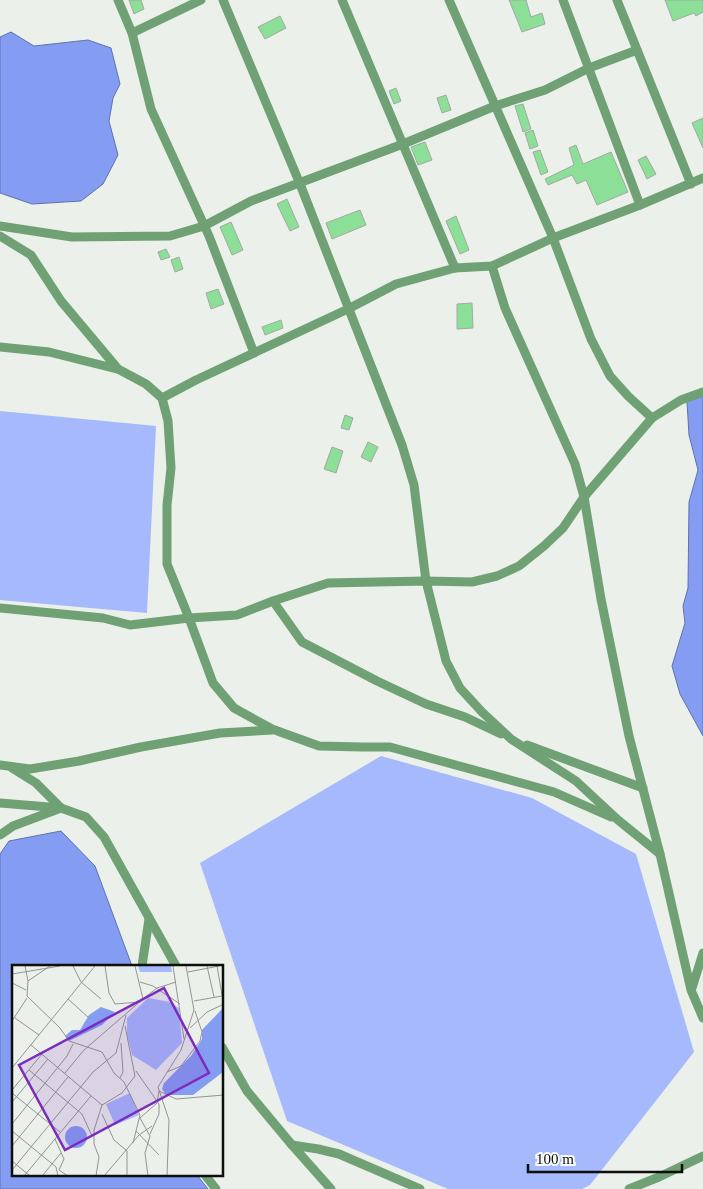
<svg xmlns="http://www.w3.org/2000/svg" width="703" height="1189" viewBox="0 0 703 1189" font-family="'Times New Roman',serif">
<style>
.green{fill:#a5b9fc}
.water{fill:#849cf2;stroke:#6072ad}
.building{fill:#8cdf97;stroke:#a4a8a4}
.lines{fill:none;stroke-linecap:round;stroke-linejoin:round}
.minor{stroke:#6fa174;stroke-width:9}
.inset-road{fill:none;stroke:#929692;stroke-width:1}
.view{fill:#7b2cbf;fill-opacity:0.15;stroke:#7b2cbf;stroke-width:2.5}
.inset-edge{fill:none;stroke:#0d0f0d;stroke-width:2.5}
</style>
<rect width="100%" height="100%" fill="#ebf0eb"/>
<g class="green">
<polygon points="0,411 156,426 147,613 0,600"/>
<polygon points="381,756 532,798 636,854 694,1052 590,1185 582,1189 448,1189 287,1121 200,863"/>
</g>
<g class="water">
<polygon points="11,32 34,46 88,40 111,48 120,84 113,98 109,121 118,155 103,184 81,201 32,204 0,193 0,37"/>
<polygon points="703,396 703,736 680,694 672,666 685,623 683,606 688,588 689,502 698,470 689,435 687,402"/>
<polygon points="61,831 95,866 132,966 14,966 14,1175 197,1175 208,1189 0,1189 0,854 9,841"/>
</g>
<g class="building">
<polygon points="129,0 141,0 144,9 134,14"/>
<polygon points="509,0 526,0 531,17 542,13 545,24 522,32"/>
<polygon points="665,0 703,0 703,12 696,16 694,13 673,21"/>
<polygon points="280,16 286,28 265,39 258,27"/>
<polygon points="396,88 401,101 394,104 389,91"/>
<polygon points="446,95 451,110 442,113 437,98"/>
<polygon points="523,104 531,129 523,132 515,106"/>
<polygon points="703,118 703,148 692,123"/>
<polygon points="533,130 538,146 530,149 525,133"/>
<polygon points="425,142 432,160 418,165 411,147"/>
<polygon points="576,145 583,164 611,152 628,192 597,205 586,180 577,184 572,175 548,185 545,179 574,165 569,148"/>
<polygon points="540,150 548,172 541,175 533,152"/>
<polygon points="646,156 656,174 647,179 638,160"/>
<polygon points="287,199 299,227 290,231 277,204"/>
<polygon points="360,210 366,225 332,239 326,223"/>
<polygon points="456,216 469,250 460,254 446,221"/>
<polygon points="231,222 243,250 232,255 220,227"/>
<polygon points="166,249 170,257 161,260 158,252"/>
<polygon points="179,257 183,269 175,272 171,260"/>
<polygon points="218,289 224,304 211,309 206,293"/>
<polygon points="472,303 473,328 457,329 457,304"/>
<polygon points="281,320 283,328 265,335 262,327"/>
<polygon points="345,415 353,418 349,430 341,428"/>
<polygon points="368,442 378,447 371,462 361,457"/>
<polygon points="332,447 343,451 336,473 324,469"/>
</g>
<g class="lines">
<g class="minor">
<polyline points="118,0 132,33 151,109 209,236 254,353"/>
<polyline points="223,0 300,184 402,445 414,485 426,581 446,661 460,688 482,712 511,739 576,781 618,820 660,854"/>
<polyline points="342,0 455,268"/>
<polyline points="449,0 553,238 591,339 610,376 628,396 652,418"/>
<polyline points="563,0 640,205"/>
<polyline points="617,0 691,184"/>
<polyline points="132,33 201,0"/>
<polyline points="0,226 72,237 170,236 204,226 251,201 403,144 495,106 545,90 589,68 637,50"/>
<polyline points="0,236 31,255 61,301 118,369 146,384 162,398 168,421 171,468 167,505 167,564 189,618 213,683 234,708 272,729 319,746 362,747 390,747 554,792 611,817"/>
<polyline points="492,266 505,308 575,464 584,497 601,599 629,736 660,854 691,990 703,1018"/>
<polyline points="0,347 49,352 117,369"/>
<polyline points="162,398 196,380 348,309 396,284 455,268 492,266 553,238 640,205 703,178"/>
<polyline points="273,601 302,642 377,681 426,704 465,717 501,734"/>
<polyline points="0,608 103,618 130,625 189,618 237,615 273,601 328,583 426,581 472,582 497,576 519,566 544,546 563,528 584,497 652,418 681,400 703,392"/>
<polyline points="527,745 643,788"/>
<polyline points="0,765 30,769 79,761 141,747 220,733 272,730"/>
<polyline points="0,803 61,808 86,817 104,837 176,966"/>
<polyline points="0,835 13,826 61,808 36,783 12,768"/>
<polyline points="142,966 149,919"/>
<polyline points="692,988 703,953"/>
<polyline points="222,1047 247,1091 292,1145 331,1189"/>
<polyline points="292,1145 318,1149 339,1154 420,1189"/>
<polyline points="205,1175 216,1189"/>
<polyline points="629,1189 659,1177 703,1156"/>
</g>
</g>
<g transform="translate(12 965)">
<rect width="211" height="211" fill="#ebf0eb"/>
<path d="M126,1H159L160,7H128ZM136,33L158,37L167,43L170,78L144,105L120,90L115,69V53ZM118,128L127,150L103,160L94,139Z" fill="#a5b9fc"/>
<path d="M89,42L103,47L90,60L57,76L53,71L60,65H68L77,50ZM211,43V107L181,130H154L150,124L152,118L179,91L190,74V65ZM53 172a11 11 0 1 1 22 0a11 11 0 1 1-22 0Z" fill="#849cf2"/>
<path class="inset-road" d="M13,1L16,16M38,1L16,16L15,31L48,63L57,76L90,87L102,108L112,117L128,150L121,178M61,1L69,17L89,34M93,1L97,28L103,39L128,37M161,1L172,74M195,1L202,32M205,1L210,30M176,7L207,1M0,9L48,1M128,17L141,21L168,39M0,18L14,25M132,33L145,23L164,17M56,34L77,53M182,36L210,31M3,53L27,70M0,56L15,33M178,63L195,47L212,39M19,80L90,140M0,103L83,1M17,105L70,149L80,171M124,106L147,139V149L138,169M155,107L169,101L188,76L190,67L183,46M53,108L72,85L131,34L123,1M108,113L111,107L109,78M0,125L30,89M0,128L48,167M0,137L36,94M90,149L102,175L115,186V211M0,159L55,91L61,79M0,166L44,202L46,211M124,166L147,190M43,174L52,194L47,205L56,211M0,181L56,112M0,196L18,211M0,205L81,107L104,88L114,50M12,211L79,131M30,211L49,188M84,211L87,192L82,179V165L90,140L110,128L123,111L113,61M92,211L127,170L140,161M136,211L133,188L138,171L128,153L145,138L147,126L164,134L212,130M155,211L157,155L146,122L169,85L182,45L174,1"/>
<path class="view" d="M152,23L197,108L53,185L7,100Z"/>
<rect width="211" height="211" class="inset-edge"/>
</g>
<path d="M528 1164v8h154v-8" fill="none" stroke="#0d0f0d" stroke-width="2.5"/>
<text x="536" y="1164" font-size="15" fill="#0d0f0d" stroke="#f8fdf9" stroke-width="4" paint-order="stroke">100 m</text>
</svg>
